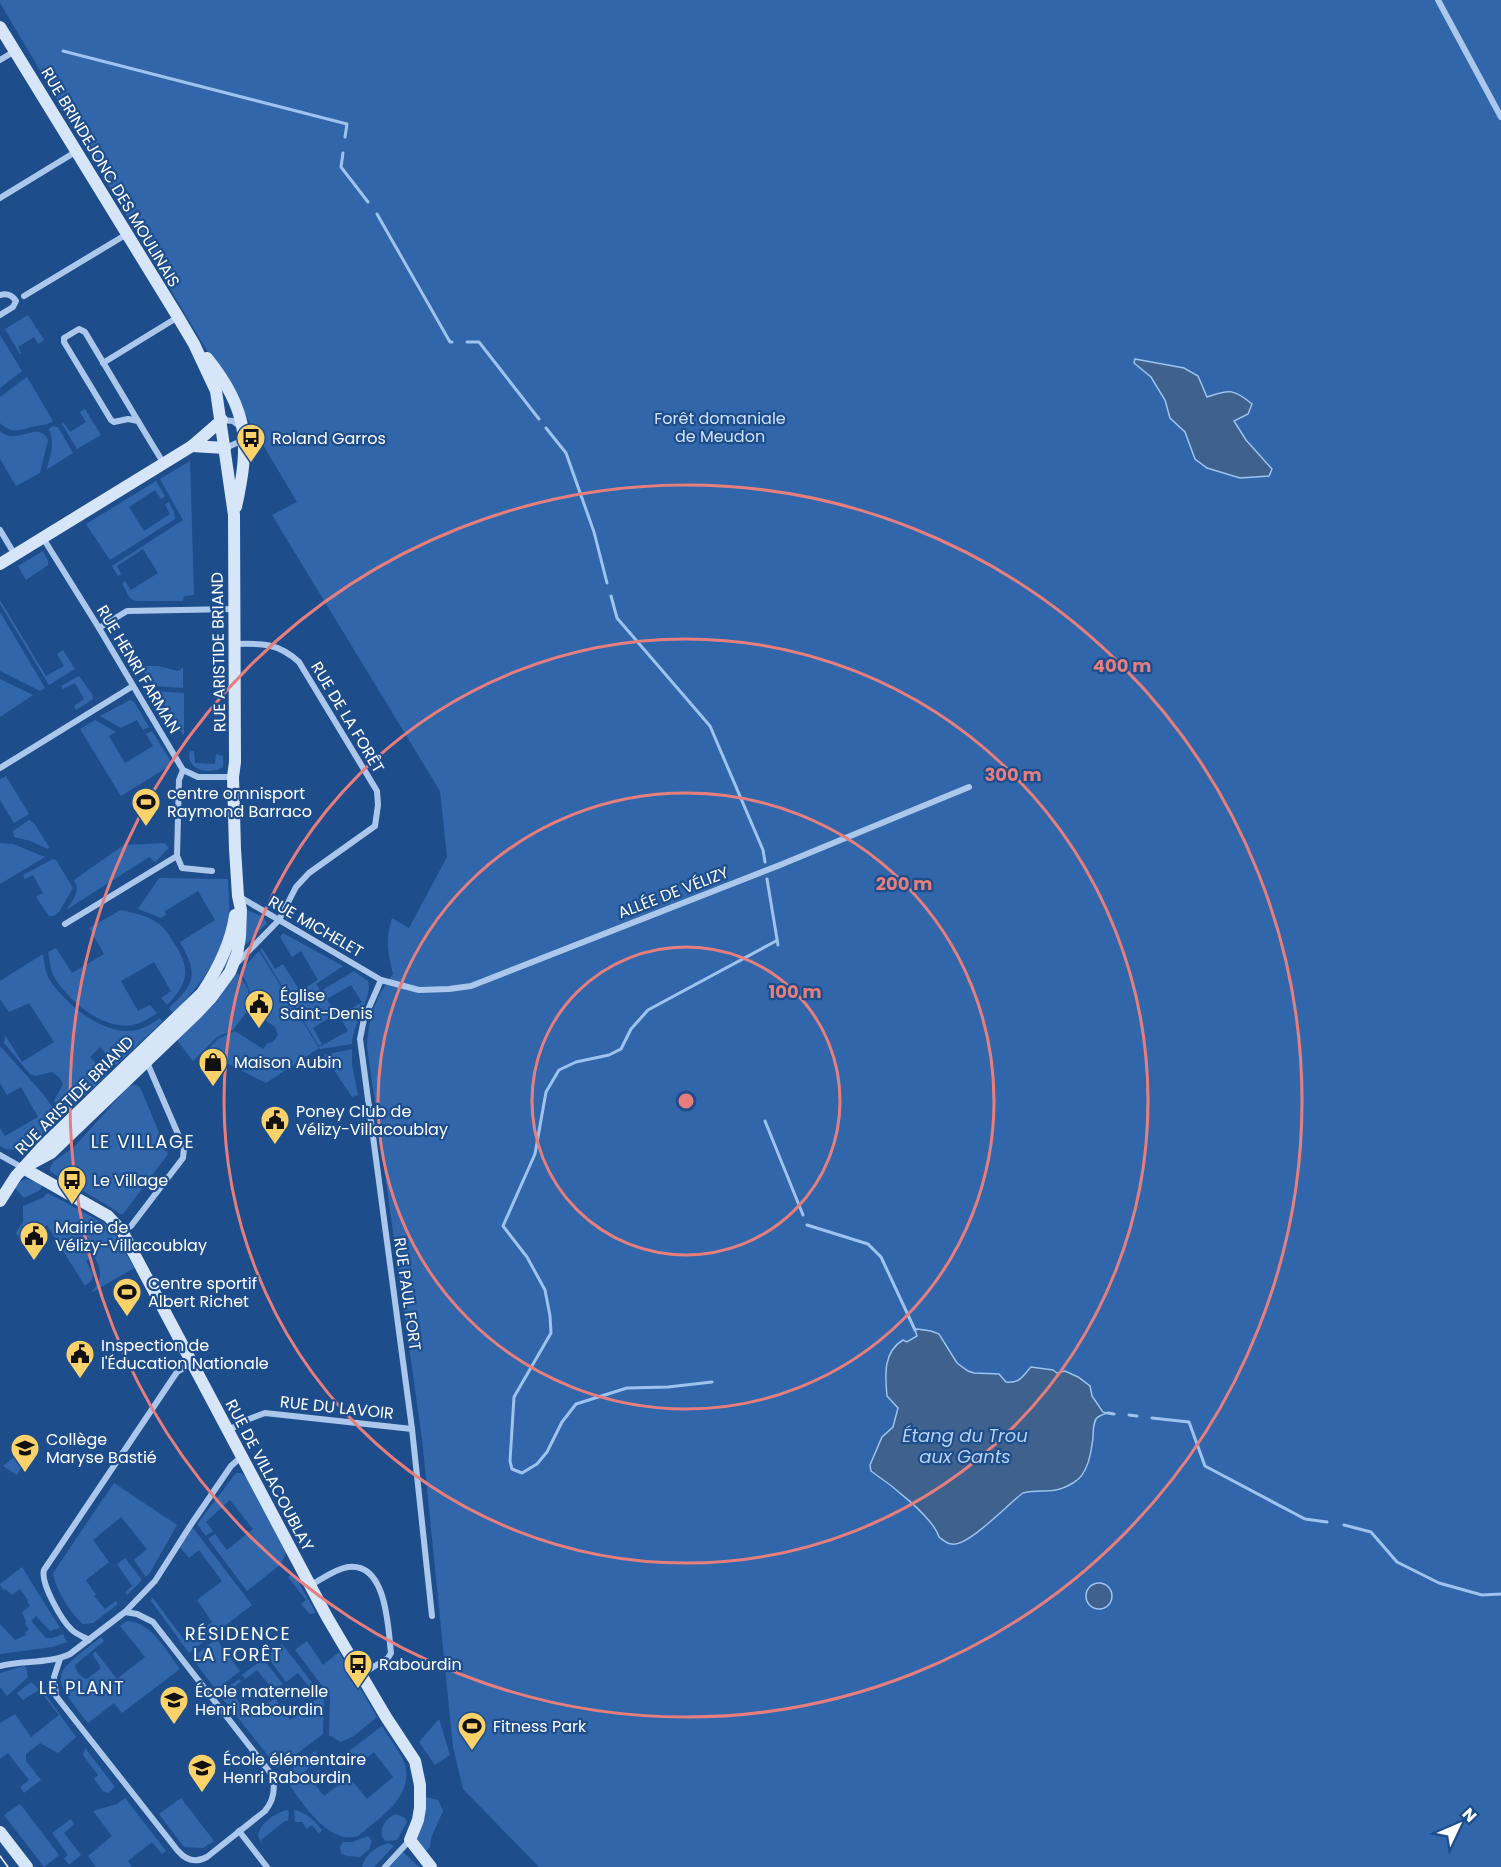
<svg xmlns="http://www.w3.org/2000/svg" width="1501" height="1867" viewBox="0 0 1501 1867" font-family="Poppins,sans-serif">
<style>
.green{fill:#3167aa;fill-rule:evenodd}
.water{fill:#3e618e;stroke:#9ec3ee;stroke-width:1.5}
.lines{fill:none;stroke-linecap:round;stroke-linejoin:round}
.stream{stroke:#9ec3ee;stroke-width:3}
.street{stroke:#abc8ec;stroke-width:6}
.secondary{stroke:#d7e5f9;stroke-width:12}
.tram{stroke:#fff;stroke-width:1.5}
.ring{fill:none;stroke:#e67e7e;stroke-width:3}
.labels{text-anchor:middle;stroke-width:4.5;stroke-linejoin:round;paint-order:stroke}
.street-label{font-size:16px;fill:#fff;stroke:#1e4d8c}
.park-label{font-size:16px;fill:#d0e2f9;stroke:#1e4d8c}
.poi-label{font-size:16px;fill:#fff;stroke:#1e4d8c;text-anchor:start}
.neighbourhood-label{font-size:18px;letter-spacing:1.5px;fill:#fff;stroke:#1e4d8c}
.water-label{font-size:18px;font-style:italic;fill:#b7d2f3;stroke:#1e4d8c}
.centre{fill:#e67e7e;stroke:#1e4d8c;stroke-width:3}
.ring-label{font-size:18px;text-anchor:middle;font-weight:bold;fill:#e67e7e;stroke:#1e4d8c;stroke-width:4.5;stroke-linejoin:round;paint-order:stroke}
</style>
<rect width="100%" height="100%" fill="#1e4d8c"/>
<g class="green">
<path d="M0,0H1501V1867H539L463,1789L453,1747L422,1439L367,1046C369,1017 375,997 393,974C388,953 385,939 392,918L409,928L447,857L440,791L272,515L297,502L0,3ZM917,1329L931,1331L942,1339L957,1363L968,1371L974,1373L999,1374L1006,1382C1016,1384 1024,1378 1028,1370C1041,1367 1053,1374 1065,1371L1078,1377L1090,1386L1092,1396L1106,1413L1095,1420C1089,1447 1088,1488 1052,1492C1042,1493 1033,1491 1024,1493L977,1533L965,1541L937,1530L931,1525L921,1509L881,1479L870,1465L882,1437L893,1427L898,1408L887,1396C885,1376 883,1352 903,1340L907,1342L917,1336L916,1330Z"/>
<polygon points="28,315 44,340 38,344 34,337 18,347 21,353 20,354 5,329"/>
<polygon points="0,335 22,371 0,388"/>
<path d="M27,377L53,421C47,425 43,425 35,426C20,430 13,435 0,423V397Z"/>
<polygon points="85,409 101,435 77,449 62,424 64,423 70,432 86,422 80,412"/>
<path d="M53,426L58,427L73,453L46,470C51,456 55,444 49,429Z"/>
<path d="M0,431C17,447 38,419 48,440L40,473L16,486L0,459Z"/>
<polygon points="190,461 194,595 184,596 183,601 135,601 129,597 122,583 125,581 131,590 158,573 143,549 117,566 121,574 118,576 112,566 183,520 160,479"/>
<polygon points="156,481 165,496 161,499 155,490 129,507 144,531 170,514 165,504 169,502 174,512 175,519 110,560 86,524"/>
<polygon points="43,551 48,561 48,565 26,580 18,566"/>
<polygon points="0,600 46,676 64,666 57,654 63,650 75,669 49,685 0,604"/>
<polygon points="0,612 45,688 40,691 0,671"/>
<polygon points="141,666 158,666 178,671 183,667 183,688 152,686"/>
<polygon points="79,676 92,694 93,699 76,710 74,706 84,699 75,683 63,689 61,686"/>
<polygon points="0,679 33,695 0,717"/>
<polygon points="155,691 184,693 184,736"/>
<polygon points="130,700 134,702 149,727 143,730 137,720 121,728 100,716"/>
<polygon points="95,720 116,732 109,736 125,763 153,746 146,734 152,731 170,760 171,765 121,796 80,729"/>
<path d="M190,751H194L195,763L215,764L216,754L223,756V767C211,776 184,770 190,751Z"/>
<polygon points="6,776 29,814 14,823 0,800 0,779"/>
<polygon points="29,820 34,823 49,847 48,849 30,841 14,837 13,831"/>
<polygon points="0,843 13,844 45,857 0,884"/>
<path d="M165,843L169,848L155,862L149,857L66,910C73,900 81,892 74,880L124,845Z"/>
<polygon points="53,859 56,860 73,888 59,912 54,916 49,916 36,897 43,893 33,875 25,879 23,875"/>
<path d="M159,878L228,879C228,889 230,901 229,912C226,953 201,985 173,1013L169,1008C196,983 198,974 180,942L215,920L198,891L165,911L166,915L161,918L138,909Z"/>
<path d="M121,910C132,913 147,915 156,922C163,926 168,933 172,940C190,966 191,981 167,1005L161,998L171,991L154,962L121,981L138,1011L150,1005L157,1013C150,1018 144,1022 136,1024C105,1033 67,1000 53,975C50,969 50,959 48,952L56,948L72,973L104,954L89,928Z"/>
<polygon points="246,910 262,916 267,923 246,945 244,944"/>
<path d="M283,933L343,966L316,984L321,991L354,971L368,981C373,997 352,1025 352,1044L320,1049L319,1047L348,1031L339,1016L362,1002L351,985L327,999L336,1014L313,1028L322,1044L319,1046L260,950L262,948L275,969L283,964L300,991L318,980L301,951L292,957L280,937Z"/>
<path d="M259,951L319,1048L266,1083L205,1052L218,1039L235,1031L263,1049L268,1043L273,1042L278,1035L275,1027L250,1010C254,997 247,982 240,972Z"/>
<path d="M43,954C44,961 45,970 48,977C63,1003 107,1040 140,1029C147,1027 154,1022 160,1018L162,1022L116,1065L100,1047L90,1057L107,1075L65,1114L54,1101L63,1084L60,1078L52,1072L35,1076L30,1074L4,1043L5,1035L22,1062L54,1042L29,1003L9,1012L0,999V981Z"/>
<polygon points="238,973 248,989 250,1007 233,1030 217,1037 193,1061 176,1039"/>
<path d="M0,1046L43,1094L60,1118C45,1132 22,1160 0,1146V1128L5,1136L38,1117L21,1087L7,1095L0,1083Z"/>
<polygon points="352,1049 352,1065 358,1095 352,1097 324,1055"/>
<polygon points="136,1085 140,1087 168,1154 123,1214 120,1214 107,1205 57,1176 50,1171 50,1168 53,1162 75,1146 129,1086"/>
<polygon points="26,1179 44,1184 39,1191 24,1198 15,1188 21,1181"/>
<path d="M48,1193L107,1225L115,1234L134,1268L91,1293C102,1280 103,1271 94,1256L86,1261L93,1275L91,1281L85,1286L47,1225L21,1240L16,1233L23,1222V1206L42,1198Z"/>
<polygon points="28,1446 32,1452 17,1475 3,1466"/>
<polygon points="236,1473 241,1473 247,1477 287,1551 281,1564 247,1591 208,1539 215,1534 227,1550 253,1529 230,1500 206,1522 213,1531 206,1536 197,1524"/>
<path d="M114,1483L177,1525L151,1571L146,1577L134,1560L147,1549L121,1517L93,1540L109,1562L86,1580L96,1595L94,1596L105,1609L116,1601L118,1604L93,1623L83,1624C72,1616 54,1587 53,1573Z"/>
<polygon points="193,1528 252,1605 189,1653 151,1601 152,1597 186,1642 212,1622 197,1600 222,1581 199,1550 189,1558 180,1547"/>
<polygon points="125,1558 142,1580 127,1595 125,1592 132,1586 117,1564"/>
<polygon points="22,1567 60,1628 50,1631 36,1616 31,1621 46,1638 53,1638 63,1634 67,1642 52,1647 0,1654 0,1624 15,1640 26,1635 25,1633 29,1629 25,1624 26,1622 22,1612 30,1606 27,1601 28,1600 20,1589 12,1595 5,1589 3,1590 0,1584"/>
<polygon points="293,1573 316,1613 310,1614 301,1604 306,1600 288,1577"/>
<path d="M127,1621C152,1622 166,1651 180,1669L122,1713L114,1703L88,1723C48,1672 52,1676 101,1637L104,1641L75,1665C76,1672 81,1678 87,1679L100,1669V1666L93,1655L95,1651L117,1679L145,1657L120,1626Z"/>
<polygon points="216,1639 240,1671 216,1690 192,1658"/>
<polygon points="307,1641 323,1665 339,1652 377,1717 354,1736 341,1742 329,1735 330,1696 295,1650"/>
<polygon points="282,1644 324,1698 323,1734 278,1768 219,1694 239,1679 241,1681 231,1690 249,1717 275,1698 290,1720 318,1698 298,1673 286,1682 267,1656"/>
<polygon points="263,1659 283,1684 274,1691 257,1670 245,1679 242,1675"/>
<polygon points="23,1666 26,1667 28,1677 7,1696 0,1687 0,1673"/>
<polygon points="31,1682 46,1695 76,1737 58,1753 40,1743 26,1754 26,1761 41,1780 24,1793 20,1787 29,1780 8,1753 0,1759 0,1723 15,1714 31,1737 59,1715 39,1690 23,1700 17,1693"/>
<polygon points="439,1719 450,1755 435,1765 419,1742"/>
<path d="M382,1726C389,1738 399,1750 404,1762C416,1796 379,1818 358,1836C326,1846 299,1797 283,1776L315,1751L321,1758L305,1771L324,1796L349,1777L367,1799L393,1777L374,1752L357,1765L348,1752Z"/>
<polygon points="85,1748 115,1787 108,1793 103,1791 94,1779 98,1775 83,1755"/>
<polygon points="426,1797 438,1800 443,1811 431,1838 430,1847 426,1851 416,1838 426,1807"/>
<polygon points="125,1798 166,1851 162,1854 152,1842 128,1861 132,1867 96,1867 88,1856 112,1836 93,1811 117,1804"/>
<polygon points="181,1798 214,1841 203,1848 184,1847 159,1814"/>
<polygon points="20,1804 59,1855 44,1867 4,1815"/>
<path d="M286,1810L289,1811L288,1821H285L261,1840L262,1844L258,1836C260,1823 274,1814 286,1810Z"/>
<path d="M294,1810C306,1812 315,1821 322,1830L319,1834L312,1825L307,1829L302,1822H295Z"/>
<path d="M396,1814L405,1818L407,1822L397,1840L386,1841L382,1837C380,1826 386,1818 396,1814Z"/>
<polygon points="71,1819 74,1824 64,1833 81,1855 69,1865 64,1858 68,1855 52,1833"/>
<polygon points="368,1836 372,1841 369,1849 360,1857 347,1856 341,1853 340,1847 343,1842 352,1842"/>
<path d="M388,1843L393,1845V1847L374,1867H362C365,1854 376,1847 388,1843Z"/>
<polygon points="403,1852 419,1867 390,1867"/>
</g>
<g class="water">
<path d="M1135,359L1184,368L1198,376L1207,397C1230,389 1234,389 1252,404L1248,414L1234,421L1246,440L1272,469L1269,476L1240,478L1207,468L1195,459L1185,432L1170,418L1165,400L1151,377L1134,363Z"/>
<path d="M917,1329L931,1331L939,1334L957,1363L968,1371L974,1373L999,1374L1006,1382C1020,1384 1023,1375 1031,1367L1053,1370L1057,1373L1065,1371L1078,1377L1090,1386L1092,1396L1103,1412L1108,1413C1104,1414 1099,1415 1096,1419C1093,1424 1093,1432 1093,1438C1091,1453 1088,1475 1073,1483C1051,1496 1044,1488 1023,1493C1009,1503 968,1547 952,1544C947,1544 943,1540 939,1537C933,1517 890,1484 871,1471L870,1465L882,1437L893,1427L898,1408L887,1396C885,1375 883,1352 903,1340L907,1342L917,1336L915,1330Z"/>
<circle cx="1099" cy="1596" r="13"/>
</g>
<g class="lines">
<g class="stream">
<polyline points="63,51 347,124 345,137"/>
<polyline points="343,153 341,167 368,202"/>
<polyline points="377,214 450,342 452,342"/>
<polyline points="467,342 479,342 539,419"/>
<polyline points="546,428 566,453 594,532 607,583"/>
<polyline points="611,596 617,618 710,726 763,850 765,862"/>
<polyline points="767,879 778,945"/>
<polyline points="765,1121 803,1215"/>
<polyline points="807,1225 868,1244 881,1257 915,1330"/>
<polyline points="712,1382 668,1387 627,1388 576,1404 562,1422 547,1452 537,1464 522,1473 512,1469 510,1461 514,1397 551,1333 550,1316 545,1290 527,1257 503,1226 535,1154 546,1092 559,1070 576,1062 609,1055 621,1049 631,1029 648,1010 776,941"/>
<polyline points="1108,1413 1114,1414"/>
<polyline points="1129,1415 1137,1416"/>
<polyline points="1152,1418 1189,1422 1205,1466 1305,1519 1327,1522"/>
<polyline points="1344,1525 1371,1532 1397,1562 1439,1583 1482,1595 1501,1594"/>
</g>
<g class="street">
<polyline points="1438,0 1501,117"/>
<polyline points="0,60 15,51"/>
<polyline points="0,198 77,151"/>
<path d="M0,295C7,293 12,295 16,301L13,307L0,315"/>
<polyline points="24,296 127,234"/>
<polygon points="79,329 85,332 138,421 128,419 114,422 111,420 64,342 64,338"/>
<polyline points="103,363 178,317"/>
<polyline points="222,420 233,421 241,427"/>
<polyline points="138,421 164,464"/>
<polyline points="225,448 244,440"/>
<polyline points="0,530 15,555"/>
<polyline points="43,538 99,628 183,770 198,777 233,777"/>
<polyline points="99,628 127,611 234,609"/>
<path d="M235,644C262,643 278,643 299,662L377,791L378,805L375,826L309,873L296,887L279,920L238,962"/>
<polyline points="0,768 133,686"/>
<polyline points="177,856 182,868 212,871"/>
<polyline points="240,897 381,980 419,990 449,989 471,986 780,865 969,787"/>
<polyline points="65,924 177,856 179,780 183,770"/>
<polyline points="381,980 364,1019 360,1039 412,1429 432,1616"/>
<polyline points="0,1155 23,1168"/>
<polyline points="122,1231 131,1226 183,1158 184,1148 146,1060"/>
<polyline points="227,1431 249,1419 265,1413 412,1429"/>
<path d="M311,1585C322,1579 335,1569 348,1567C387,1562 388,1628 391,1653L388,1658L362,1674"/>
<path d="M89,1640C84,1637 76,1634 72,1630C62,1621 40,1583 44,1570L177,1372L191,1364"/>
<path d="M60,1659L54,1677L56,1696L178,1851C186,1860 196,1863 207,1857L265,1811C274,1800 276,1789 272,1775L153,1622L137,1614L125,1612"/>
<path d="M0,1666C23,1660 49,1664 70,1654L125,1612L155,1581L192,1523L231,1466L241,1457"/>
<polyline points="239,1831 267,1867"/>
<polyline points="385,1867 410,1840"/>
</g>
<g class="secondary">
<polyline points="0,27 178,317 194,344 216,391 234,515 235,762 233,777 235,849 238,896 241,910 240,937 237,954 230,972 211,998 197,1013 51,1153 23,1168"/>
<path d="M207,358C249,410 250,444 236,507"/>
<polyline points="192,446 225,448"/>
<polyline points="0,564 192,446 222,420"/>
<polyline points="23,1168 108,1216 122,1231 327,1617 386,1717 415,1761 420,1785 420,1808 418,1820 410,1840 431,1867"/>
<path d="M0,1201L16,1176L44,1145L202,993C218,969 231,944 235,915"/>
<polyline points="0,1832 27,1867"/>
</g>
<polyline class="tram" points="0,1856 8,1867"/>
</g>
<g class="ring">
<circle cx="686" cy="1101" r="154"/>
<circle cx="686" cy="1101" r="308"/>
<circle cx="686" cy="1101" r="462"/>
<circle cx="686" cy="1101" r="616"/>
</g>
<defs>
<g id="bus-pin" transform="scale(1.5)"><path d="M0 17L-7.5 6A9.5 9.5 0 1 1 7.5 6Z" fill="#fbd26a" stroke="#1e4d8c"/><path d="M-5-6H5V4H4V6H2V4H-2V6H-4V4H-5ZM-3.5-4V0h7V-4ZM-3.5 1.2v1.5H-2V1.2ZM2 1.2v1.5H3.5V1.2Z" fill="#111"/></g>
<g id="stadium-pin" transform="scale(1.5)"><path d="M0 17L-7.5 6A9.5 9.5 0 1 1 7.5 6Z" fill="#fbd26a" stroke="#1e4d8c"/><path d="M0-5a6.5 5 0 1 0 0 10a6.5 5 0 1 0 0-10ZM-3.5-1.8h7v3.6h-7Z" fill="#111"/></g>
<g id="civic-pin" transform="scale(1.5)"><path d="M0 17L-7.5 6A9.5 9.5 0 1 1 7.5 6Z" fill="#fbd26a" stroke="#1e4d8c"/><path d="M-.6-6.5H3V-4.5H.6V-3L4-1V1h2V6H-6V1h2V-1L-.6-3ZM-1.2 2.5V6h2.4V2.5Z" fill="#111"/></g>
<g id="shop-pin" transform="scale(1.5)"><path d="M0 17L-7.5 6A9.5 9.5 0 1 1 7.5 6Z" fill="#fbd26a" stroke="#1e4d8c"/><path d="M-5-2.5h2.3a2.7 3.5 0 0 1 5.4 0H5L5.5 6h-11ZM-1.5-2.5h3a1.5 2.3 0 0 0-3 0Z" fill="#111"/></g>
<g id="school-pin" transform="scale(1.5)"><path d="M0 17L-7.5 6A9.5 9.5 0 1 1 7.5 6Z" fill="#fbd26a" stroke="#1e4d8c"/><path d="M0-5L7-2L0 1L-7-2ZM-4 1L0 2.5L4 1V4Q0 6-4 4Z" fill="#111"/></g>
</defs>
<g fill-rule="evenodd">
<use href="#bus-pin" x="251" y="438"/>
<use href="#stadium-pin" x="146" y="802"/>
<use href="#civic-pin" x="259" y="1004"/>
<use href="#shop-pin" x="213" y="1062"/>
<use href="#civic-pin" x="275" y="1120"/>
<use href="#bus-pin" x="72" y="1180"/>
<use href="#civic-pin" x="34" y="1236"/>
<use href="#stadium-pin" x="127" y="1292"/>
<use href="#civic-pin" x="80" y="1354"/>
<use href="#school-pin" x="25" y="1448"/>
<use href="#bus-pin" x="358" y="1664"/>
<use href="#school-pin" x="174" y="1700"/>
<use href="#stadium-pin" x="472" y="1726"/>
<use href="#school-pin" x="202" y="1768"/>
</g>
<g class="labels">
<g class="street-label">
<text transform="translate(111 177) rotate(59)" y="6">RUE BRINDEJONC DES MOULINAIS</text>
<text transform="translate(218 652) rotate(-91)" y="6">RUE ARISTIDE BRIAND</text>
<text transform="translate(139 669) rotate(59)" y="6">RUE HENRI FARMAN</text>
<text transform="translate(348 717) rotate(59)" y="6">RUE DE LA FORÊT</text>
<text transform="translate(673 892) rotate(-21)" y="6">ALLÉE DE VÉLIZY</text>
<text transform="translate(316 926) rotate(30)" y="6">RUE MICHELET</text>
<text transform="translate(74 1095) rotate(-45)" y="6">RUE ARISTIDE BRIAND</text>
<text transform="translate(408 1294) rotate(82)" y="6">RUE PAUL FORT</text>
<text transform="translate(337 1407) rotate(6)" y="6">RUE DU LAVOIR</text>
<text transform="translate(270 1475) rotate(62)" y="6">RUE DE VILLACOUBLAY</text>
</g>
<g class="park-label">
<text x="720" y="424">Forêt domaniale<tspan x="720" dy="18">de Meudon</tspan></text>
</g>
<g class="poi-label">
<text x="272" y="444">Roland Garros</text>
<text x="167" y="799">centre omnisport<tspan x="167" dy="18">Raymond Barraco</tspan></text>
<text x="280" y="1001">Église<tspan x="280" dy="18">Saint-Denis</tspan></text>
<text x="234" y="1068">Maison Aubin</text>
<text x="296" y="1117">Poney Club de<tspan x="296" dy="18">Vélizy-Villacoublay</tspan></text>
<text x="93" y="1186">Le Village</text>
<text x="55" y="1233">Mairie de<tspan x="55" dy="18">Vélizy-Villacoublay</tspan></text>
<text x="148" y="1289">Centre sportif<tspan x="148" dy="18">Albert Richet</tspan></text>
<text x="101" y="1351">Inspection de<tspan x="101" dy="18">l'Éducation Nationale</tspan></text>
<text x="46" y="1445">Collège<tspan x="46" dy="18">Maryse Bastié</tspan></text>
<text x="379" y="1670">Rabourdin</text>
<text x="195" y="1697">École maternelle<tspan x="195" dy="18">Henri Rabourdin</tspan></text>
<text x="493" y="1732">Fitness Park</text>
<text x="223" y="1765">École élémentaire<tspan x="223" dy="18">Henri Rabourdin</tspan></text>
</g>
<g class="neighbourhood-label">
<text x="143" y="1148">LE VILLAGE</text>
<text x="238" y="1640">RÉSIDENCE<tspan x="238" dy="21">LA FORÊT</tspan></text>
<text x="82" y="1694">LE PLANT</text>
</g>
<g class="water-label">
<text x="965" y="1442">Étang du Trou<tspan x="965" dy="21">aux Gants</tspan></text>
</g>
</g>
<circle cx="686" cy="1101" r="9" class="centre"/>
<g class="ring-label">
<text x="1122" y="672">400 m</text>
<text x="1013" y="781">300 m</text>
<text x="904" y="890">200 m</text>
<text x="795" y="998">100 m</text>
</g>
<g transform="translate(1459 1825) rotate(46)" stroke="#1e4d8c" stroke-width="4.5" paint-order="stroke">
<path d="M0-4.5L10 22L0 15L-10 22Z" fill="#ffffff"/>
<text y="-9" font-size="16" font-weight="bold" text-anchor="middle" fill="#ffffff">N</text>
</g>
</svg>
